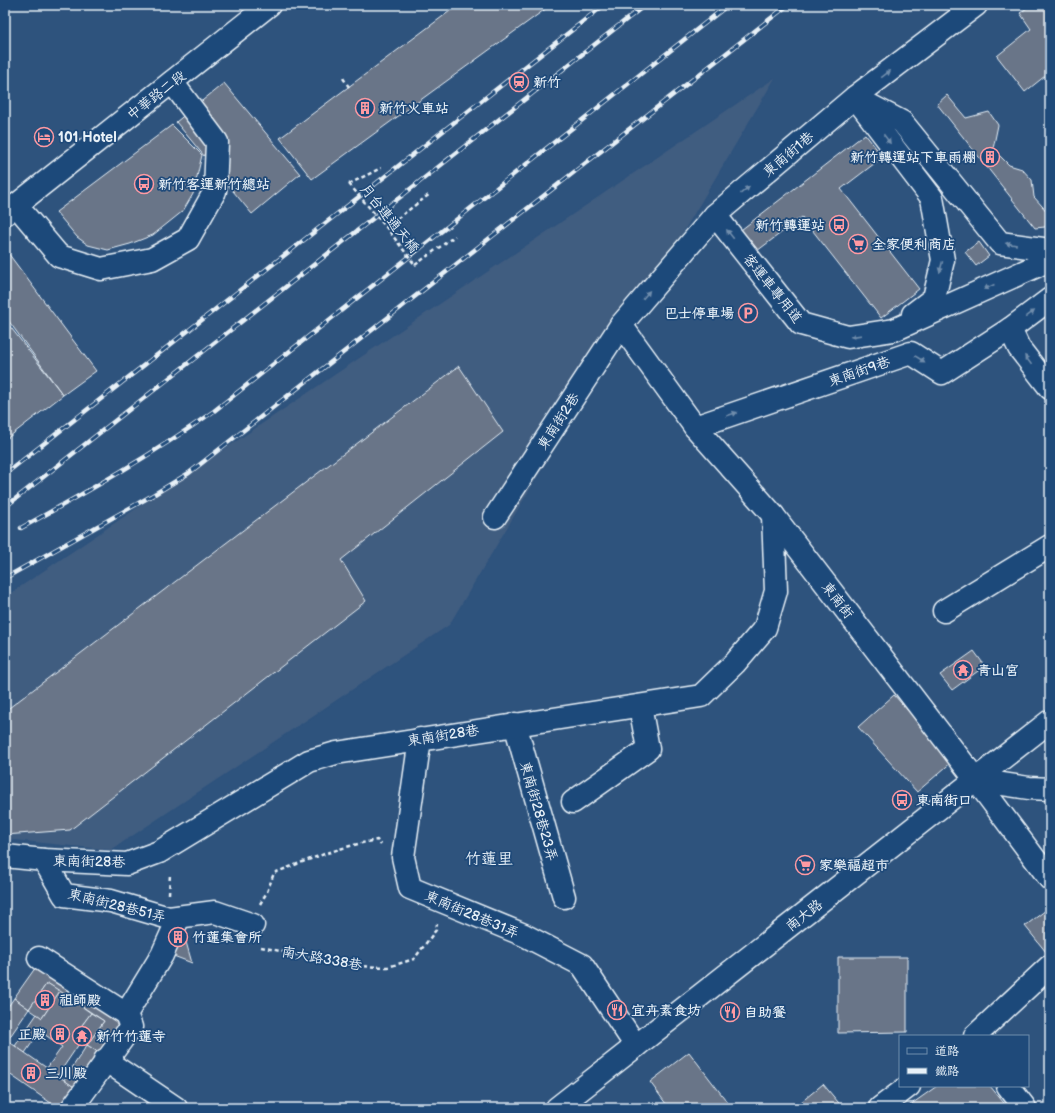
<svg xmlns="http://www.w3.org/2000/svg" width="1055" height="1113" viewBox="0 0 1055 1113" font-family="'Balsamiq Sans','LXGW WenKai TC',sans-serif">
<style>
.built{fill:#405d80}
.building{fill:#697588;stroke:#e8f1f8}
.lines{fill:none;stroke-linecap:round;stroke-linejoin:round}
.minor-casing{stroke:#e8f1f8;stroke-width:25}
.major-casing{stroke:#e8f1f8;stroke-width:25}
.path{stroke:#e8f1f8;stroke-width:2.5;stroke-dasharray:4 3;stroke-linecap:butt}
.minor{stroke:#1f4a7a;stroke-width:22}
.major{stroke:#1f4a7a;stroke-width:22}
.rail-casing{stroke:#e8f1f8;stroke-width:4.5}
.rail{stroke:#1f4a7a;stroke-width:3;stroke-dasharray:9;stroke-linecap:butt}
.path-bridge{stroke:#e8f1f8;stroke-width:2.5;stroke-dasharray:4 3;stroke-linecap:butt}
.oneway{fill:#6f8dac}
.labels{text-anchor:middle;stroke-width:3.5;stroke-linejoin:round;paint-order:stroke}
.poi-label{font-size:14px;font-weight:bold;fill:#e8f1f8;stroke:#1f4a7a;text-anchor:start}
.street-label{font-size:14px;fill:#e8f1f8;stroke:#1f4a7a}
.quarter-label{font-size:16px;fill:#e8f1f8;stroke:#1f4a7a}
</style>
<rect width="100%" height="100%" fill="#2e537d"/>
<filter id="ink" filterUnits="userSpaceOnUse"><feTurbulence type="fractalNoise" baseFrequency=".025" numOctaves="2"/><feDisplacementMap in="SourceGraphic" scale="8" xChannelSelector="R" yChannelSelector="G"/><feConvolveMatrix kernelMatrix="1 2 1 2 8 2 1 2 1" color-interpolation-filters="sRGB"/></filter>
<g filter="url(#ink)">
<polygon class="built" points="775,78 449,625 111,850 5,839 5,597"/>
<g class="building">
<polygon points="458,5 551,5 312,179 280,138"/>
<polygon points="1031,5 1050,5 1050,72 1025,92 997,56 1031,29 1020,13"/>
<polygon points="224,83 300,174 252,214 176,122"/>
<polygon points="947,95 966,118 989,112 998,125 993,149 1009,165 1022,169 1032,180 1034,197 1050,215 1050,219 1045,227 1035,228 937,104"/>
<polygon points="172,125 202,155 193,194 183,211 153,235 130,244 108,250 88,245 77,237 56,212"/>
<polygon points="865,134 883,157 841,189 919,289 881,318 802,217 753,254 737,233"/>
<polygon points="979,242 989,256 976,266 965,252"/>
<polygon points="8,253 96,371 63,395 5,316 5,255"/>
<polygon points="5,320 63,395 5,440"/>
<polygon points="459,366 503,432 341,560 366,601 70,830 5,835 5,711"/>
<polygon points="974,651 985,666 952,690 940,675"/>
<polygon points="894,695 953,761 917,792 858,727"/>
<polygon points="1050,907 1050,949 1046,952 1025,926"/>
<polygon points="180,921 192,963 163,952"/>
<polygon points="838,957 907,957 907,1032 838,1033"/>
<polygon points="38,964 126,1024 104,1056 87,1045 104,1021 47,983 29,1009 14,998"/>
<polygon points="47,983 60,991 42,1018 29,1009"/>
<polygon points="60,991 91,1013 74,1036 81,1041 58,1075 47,1068 62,1047 40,1031 25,1053 15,1046 37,1014 42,1018"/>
<polygon points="14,998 29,1009 7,1041 5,1039 5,1011"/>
<polygon points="91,1013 104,1021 87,1045 74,1036"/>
<polygon points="5,1039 80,1091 68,1108 58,1108 5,1071"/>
<polygon points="87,1045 104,1056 80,1091 64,1080"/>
<polygon points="689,1052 732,1108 669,1108 650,1082"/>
<polygon points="823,1084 843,1108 794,1108"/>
<polygon points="937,1086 990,1086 1008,1108 906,1108"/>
</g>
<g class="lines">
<g class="minor-casing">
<g id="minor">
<polyline points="855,97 932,198 943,260 934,298 913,314"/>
<polyline points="860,100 902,122 1000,243 1050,250"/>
<polyline points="16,205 59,256 101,269 152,259 188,239 215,191 217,142 172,82"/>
<polyline points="5,214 269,5"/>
<polyline points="715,215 801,324 848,337 894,330 1050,260"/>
<polyline points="621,325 695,427 773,515 976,780 1050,879"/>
<polyline points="1010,329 1019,348 1050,388"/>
<polyline points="695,427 911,353 942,373 1010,329 1050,299"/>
<polyline points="495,517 621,325 715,215 855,97 976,5"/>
<polyline points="944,611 1050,546"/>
<polyline points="515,724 564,897"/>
<polyline points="420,739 403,857 410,888 524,935 582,965 636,1046"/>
<polyline points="976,780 1029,788 1050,789"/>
<polyline points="573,802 648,749 640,706"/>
<polyline points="5,856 44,860 127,864 159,852 309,761 336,753 701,696 735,663 765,628 776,591 773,515"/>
<polyline points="44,860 64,895 111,901 169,918 215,912 253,925"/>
<polyline points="39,958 126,1014"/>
<polyline points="975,1036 1050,966"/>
<polyline points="105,1060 176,1108"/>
<polyline points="1008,1086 1025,1108"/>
<polyline points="72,1108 131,1027 126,1014 162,955 179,917"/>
<polyline points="880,1108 909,1086"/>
</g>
</g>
<g class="major-casing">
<polyline id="major" points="557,1108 1050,721"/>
</g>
<g class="path">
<polyline points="343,78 349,87"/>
<polyline points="349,184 381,168"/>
<polyline points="386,227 430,194"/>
<polyline points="415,265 455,236"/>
<polyline points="169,894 170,873"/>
<path d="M260,904L267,892L274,873C308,860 341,846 377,840L381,845"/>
<polyline points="261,947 352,966 388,967 414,959 436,930 437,924"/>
</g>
<use href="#minor" class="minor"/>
<use href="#major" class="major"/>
<g class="rail-casing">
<g id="rail">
<polyline points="5,474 604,5"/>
<polyline points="5,507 645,5"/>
<path d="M21,528C87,492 152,455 214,411L728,5"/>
<polyline points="5,578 153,495 189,473 788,5"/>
</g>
</g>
<use href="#rail" class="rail"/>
<polyline class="path-bridge" points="349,184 386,227 415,265"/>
</g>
<defs><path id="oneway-solid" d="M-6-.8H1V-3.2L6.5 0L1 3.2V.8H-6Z"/></defs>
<g class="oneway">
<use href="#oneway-solid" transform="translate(886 74) rotate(-37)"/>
<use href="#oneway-solid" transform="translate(887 139) rotate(53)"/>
<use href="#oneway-solid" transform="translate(745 190) rotate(-40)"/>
<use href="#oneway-solid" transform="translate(730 234) rotate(-128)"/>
<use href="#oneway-solid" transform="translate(1011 244) rotate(-171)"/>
<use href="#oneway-solid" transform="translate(941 267) rotate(105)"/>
<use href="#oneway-solid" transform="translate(989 287) rotate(156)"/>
<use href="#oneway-solid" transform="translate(646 295) rotate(-49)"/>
<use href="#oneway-solid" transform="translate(1030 314) rotate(-36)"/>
<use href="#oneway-solid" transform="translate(856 336) rotate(171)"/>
<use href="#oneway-solid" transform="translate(920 359) rotate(32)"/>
<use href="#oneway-solid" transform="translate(1028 360) rotate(-126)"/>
<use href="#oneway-solid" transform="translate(732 414) rotate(-19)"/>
</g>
</g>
<defs>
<g id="station-ring" transform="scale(1)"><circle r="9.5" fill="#1f4a7a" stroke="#ff9aa2" stroke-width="1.5"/><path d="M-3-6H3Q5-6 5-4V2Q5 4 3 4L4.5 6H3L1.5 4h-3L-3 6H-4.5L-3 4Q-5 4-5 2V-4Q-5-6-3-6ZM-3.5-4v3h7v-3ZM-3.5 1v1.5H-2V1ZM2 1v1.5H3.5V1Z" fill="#ff9aa2"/></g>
<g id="building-ring" transform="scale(1)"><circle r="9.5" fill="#1f4a7a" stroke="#ff9aa2" stroke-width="1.5"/><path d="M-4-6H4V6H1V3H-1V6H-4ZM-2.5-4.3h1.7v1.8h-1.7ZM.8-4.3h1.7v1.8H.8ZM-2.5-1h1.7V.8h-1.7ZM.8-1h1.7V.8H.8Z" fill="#ff9aa2"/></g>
<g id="hotel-ring" transform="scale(1)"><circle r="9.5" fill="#1f4a7a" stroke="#ff9aa2" stroke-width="1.5"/><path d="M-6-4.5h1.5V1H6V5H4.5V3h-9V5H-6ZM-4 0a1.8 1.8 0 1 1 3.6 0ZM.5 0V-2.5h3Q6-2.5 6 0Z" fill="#ff9aa2"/></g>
<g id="bus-ring" transform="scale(1)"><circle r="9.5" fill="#1f4a7a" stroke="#ff9aa2" stroke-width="1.5"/><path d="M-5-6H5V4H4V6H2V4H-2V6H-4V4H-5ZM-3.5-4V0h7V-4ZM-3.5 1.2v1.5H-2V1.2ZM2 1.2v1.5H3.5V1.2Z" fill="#ff9aa2"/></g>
<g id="supermarket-ring" transform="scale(1)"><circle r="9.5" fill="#1f4a7a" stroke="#ff9aa2" stroke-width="1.5"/><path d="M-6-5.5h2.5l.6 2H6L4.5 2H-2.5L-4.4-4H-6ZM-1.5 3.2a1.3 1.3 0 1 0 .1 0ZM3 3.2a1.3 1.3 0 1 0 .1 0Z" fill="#ff9aa2"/></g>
<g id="parking-ring" transform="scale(1)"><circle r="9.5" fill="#1f4a7a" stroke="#ff9aa2" stroke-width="1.5"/><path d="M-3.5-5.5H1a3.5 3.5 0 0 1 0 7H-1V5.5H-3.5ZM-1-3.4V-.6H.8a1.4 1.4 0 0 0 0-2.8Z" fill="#ff9aa2"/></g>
<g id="temple-ring" transform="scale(1)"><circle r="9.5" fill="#1f4a7a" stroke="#ff9aa2" stroke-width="1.5"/><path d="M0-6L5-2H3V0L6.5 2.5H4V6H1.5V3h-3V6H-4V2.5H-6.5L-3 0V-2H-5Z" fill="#ff9aa2"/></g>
<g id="restaurant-ring" transform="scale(1)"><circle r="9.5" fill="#1f4a7a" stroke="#ff9aa2" stroke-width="1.5"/><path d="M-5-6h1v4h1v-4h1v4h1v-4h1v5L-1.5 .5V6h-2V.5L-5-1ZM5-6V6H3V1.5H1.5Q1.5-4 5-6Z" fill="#ff9aa2"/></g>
</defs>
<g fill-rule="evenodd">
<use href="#station-ring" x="519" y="82"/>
<use href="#building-ring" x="365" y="108"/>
<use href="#hotel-ring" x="44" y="137"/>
<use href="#building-ring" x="990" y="157"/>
<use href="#bus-ring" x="144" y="184"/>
<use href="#bus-ring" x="839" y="225"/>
<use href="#supermarket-ring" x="858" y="244"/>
<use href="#parking-ring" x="748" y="313"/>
<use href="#temple-ring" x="963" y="670"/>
<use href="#bus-ring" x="902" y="800"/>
<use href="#supermarket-ring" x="805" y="865"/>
<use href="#building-ring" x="178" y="937"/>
<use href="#building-ring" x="45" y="1000"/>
<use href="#restaurant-ring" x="617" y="1010"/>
<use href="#restaurant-ring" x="730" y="1012"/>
<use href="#building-ring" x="60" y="1034"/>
<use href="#temple-ring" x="82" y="1036"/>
<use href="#building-ring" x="31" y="1073"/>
</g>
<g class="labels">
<g class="poi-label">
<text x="533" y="87">新竹</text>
<text x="379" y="113">新竹火車站</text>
<text x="58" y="142">101 Hotel</text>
<text x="976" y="162" text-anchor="end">新竹轉運站下車雨棚</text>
<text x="158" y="189">新竹客運新竹總站</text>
<text x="825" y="230" text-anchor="end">新竹轉運站</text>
<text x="872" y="249">全家便利商店</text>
<text x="734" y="318" text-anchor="end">巴士停車場</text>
<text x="977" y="675">青山宮</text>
<text x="916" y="805">東南街口</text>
<text x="819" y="870">家樂福超市</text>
<text x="192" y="942">竹蓮集會所</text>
<text x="59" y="1005">祖師殿</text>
<text x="631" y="1015">宜卉素食坊</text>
<text x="744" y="1017">自助餐</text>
<text x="46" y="1039" text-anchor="end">正殿</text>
<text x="96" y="1041">新竹竹蓮寺</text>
<text x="45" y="1078">三川殿</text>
</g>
<g class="street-label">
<text transform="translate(156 95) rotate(-38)" y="5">中華路二段</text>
<text transform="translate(788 154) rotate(-40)" y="5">東南街1巷</text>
<text transform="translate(390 218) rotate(51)" y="5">月台連通天橋</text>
<text transform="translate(773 288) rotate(51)" y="5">客運車專用道</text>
<text transform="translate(859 371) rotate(-19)" y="5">東南街9巷</text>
<text transform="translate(558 421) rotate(-57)" y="5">東南街2巷</text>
<text transform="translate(838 600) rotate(52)" y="5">東南街</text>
<text transform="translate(443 735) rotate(-9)" y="5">東南街28巷</text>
<text transform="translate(539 811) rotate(74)" y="5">東南街28巷23弄</text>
<text transform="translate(89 861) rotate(1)" y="5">東南街28巷</text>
<text transform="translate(117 905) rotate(14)" y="5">東南街28巷51弄</text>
<text transform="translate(472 914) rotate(23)" y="5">東南街28巷31弄</text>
<text transform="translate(804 915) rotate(-38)" y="5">南大路</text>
<text transform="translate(322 958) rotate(10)" y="5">南大路338巷</text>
</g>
<g class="quarter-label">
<text x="489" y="864">竹蓮里</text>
</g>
</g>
<rect width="1055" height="1113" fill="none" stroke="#1f4a7a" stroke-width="20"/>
<rect x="10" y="10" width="1035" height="1093" fill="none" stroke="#e8f1f8" stroke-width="1.5" filter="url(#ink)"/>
<rect x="899" y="1035" width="130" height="52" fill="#1f4a7a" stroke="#6f8dac"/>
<rect x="907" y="1048" width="20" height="6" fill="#1f4a7a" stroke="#6f8dac"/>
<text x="935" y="1055" font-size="12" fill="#e8f1f8">道路</text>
<rect x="907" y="1068" width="20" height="6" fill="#e8f1f8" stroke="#6f8dac"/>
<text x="935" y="1075" font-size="12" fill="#e8f1f8">鐵路</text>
</svg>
